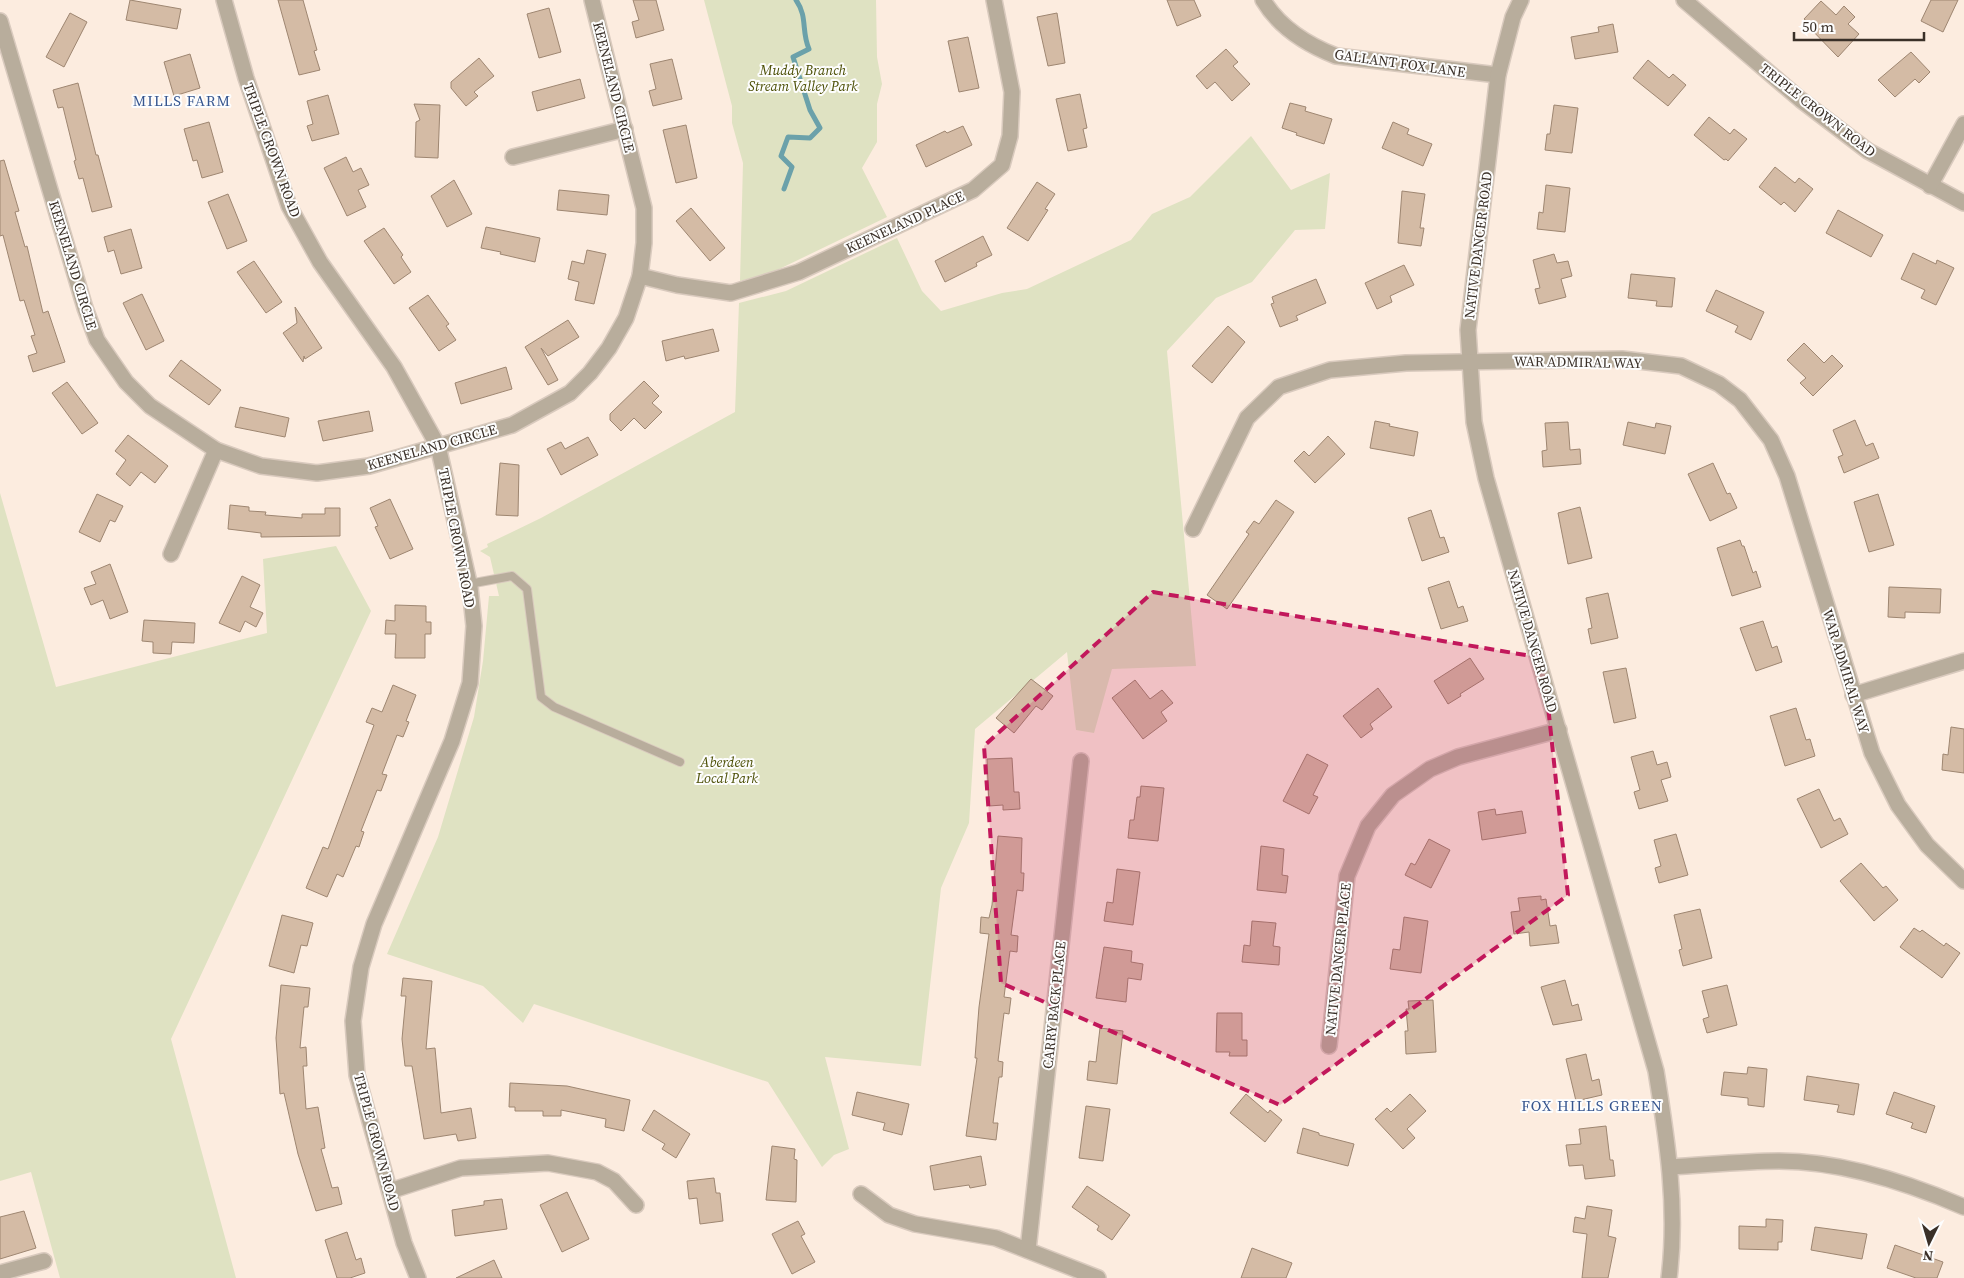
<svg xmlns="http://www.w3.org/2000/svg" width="1964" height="1278" viewBox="0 0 1964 1278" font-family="'Source Serif 4',serif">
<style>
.green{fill:#dfe2c2}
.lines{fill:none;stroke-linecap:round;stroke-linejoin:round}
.stream{stroke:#6ba1aa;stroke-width:5}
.building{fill:#d4bba5;stroke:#9e8671}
.lane-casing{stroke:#d9cabe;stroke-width:10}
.street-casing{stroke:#d9cabe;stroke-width:18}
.lane{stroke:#b8ad9c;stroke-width:8}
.street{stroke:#b8ad9c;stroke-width:15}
.marked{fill:#c2185b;fill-opacity:0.2;stroke:#c2185b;stroke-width:4;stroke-dasharray:10 6;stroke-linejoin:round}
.labels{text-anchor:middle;stroke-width:4;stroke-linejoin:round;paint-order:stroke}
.street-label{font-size:14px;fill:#3a3028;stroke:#fdfdfd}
.park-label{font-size:14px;font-style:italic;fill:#4d5007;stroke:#fdfdfd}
.neighbourhood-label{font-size:15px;letter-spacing:1px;fill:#37568f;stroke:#fdfdfd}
</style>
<rect width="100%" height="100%" fill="#fcecdf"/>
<g class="green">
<polygon points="704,0 876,0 877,57 882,84 877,104 877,142 862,168 887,217 771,273 740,281 743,163 732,123 732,106"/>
<polygon points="1251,136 1291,190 1330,173 1325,229 1295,230 1252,282 1216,298 1167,351 1196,666 1112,669 1094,733 1076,730 1067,652 975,729 969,823 941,888 921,1066 825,1057 849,1149 834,1155 822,1167 768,1082 534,1004 523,1023 483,986 387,954 438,837 474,717 483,661 489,596 499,596 490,557 480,551 488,547 487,544 541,518 735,412 739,303 786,291 897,238 922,291 941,311 1002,293 1027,289 1131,240 1152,214 1190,197"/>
<polygon points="0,493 56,687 267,633 263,559 336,546 371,611 171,1039 236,1278 60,1278 31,1172 0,1181"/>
</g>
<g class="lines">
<path class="stream" d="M784,189L792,167L781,156L788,137L810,138L820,128L810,110L793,57L809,49C801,31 808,17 796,0"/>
</g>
<g class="building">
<polygon points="130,0 181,9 177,29 126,20"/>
<polygon points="278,0 303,0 317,50 314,51 320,70 299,75"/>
<polygon points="633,0 656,0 664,30 636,38 632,22 639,20"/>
<polygon points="1167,0 1194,0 1201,16 1177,26"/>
<polygon points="1931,0 1958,0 1943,32 1921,21"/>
<polygon points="1821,1 1836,15 1844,6 1855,17 1848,24 1859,34 1838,57 1807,25 1809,23 1804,19"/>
<polygon points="549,8 561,52 539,58 527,14"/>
<polygon points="70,13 87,22 64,67 46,57"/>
<polygon points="1057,13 1065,63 1048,66 1037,17"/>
<polygon points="1613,24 1618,52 1575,59 1571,37 1599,32 1598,27"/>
<polygon points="968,37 979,88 959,92 948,41"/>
<polygon points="1226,49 1238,62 1233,66 1250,84 1232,101 1215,82 1207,89 1196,76"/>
<polygon points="1911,52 1930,72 1919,83 1915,79 1895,97 1878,80"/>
<polygon points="190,54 200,88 174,96 164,62"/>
<polygon points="479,58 494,76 474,92 478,96 466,106 451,88 451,82"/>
<polygon points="672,59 682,99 653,106 649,91 656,89 650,64"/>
<polygon points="1648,60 1669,78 1673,74 1686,85 1668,106 1633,78"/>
<polygon points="580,79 585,98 537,111 532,92"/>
<polygon points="78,83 96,155 98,155 112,207 92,212 83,178 79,179 74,161 76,160 63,107 58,108 53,90"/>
<polygon points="1080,94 1087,128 1083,129 1087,147 1068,151 1056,99"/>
<polygon points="328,95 339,134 312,141 307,126 313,124 307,101"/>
<polygon points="1290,103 1306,107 1305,111 1332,119 1324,144 1296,135 1297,133 1282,128"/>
<polygon points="414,104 440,105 438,158 415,157 416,122 420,120"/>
<polygon points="1554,105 1578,108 1572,153 1545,150 1547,134 1550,134"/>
<polygon points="1709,117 1730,134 1734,129 1747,139 1728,161 1726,159 1724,160 1694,135"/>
<polygon points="209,122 223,172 202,178 197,160 193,161 184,129"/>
<polygon points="1393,122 1409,129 1407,134 1432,144 1423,166 1382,148"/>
<polygon points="686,125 697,178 676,183 663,130"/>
<polygon points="963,126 972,145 926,167 916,145 945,131 947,133"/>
<polygon points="346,157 353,172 361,168 369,185 358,190 366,207 347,216 324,168"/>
<polygon points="4,160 19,211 15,212 25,247 27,246 43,313 48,311 65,362 33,372 28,356 37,353 31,336 35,335 24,300 20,301 3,235 0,236 0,161"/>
<polygon points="1775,167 1795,183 1799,178 1813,189 1795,212 1784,202 1781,205 1759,187"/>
<polygon points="454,180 472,214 447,227 431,196"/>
<polygon points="1037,182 1055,194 1045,209 1048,210 1028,241 1007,228"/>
<polygon points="1546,185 1570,188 1565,232 1537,229 1539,212 1543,213"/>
<polygon points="559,190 609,195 607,215 557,210"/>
<polygon points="1402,191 1425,194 1420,228 1424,228 1421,246 1398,243"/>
<polygon points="228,194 247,241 227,249 208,202"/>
<polygon points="691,208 725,248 710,261 676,221"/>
<polygon points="1838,210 1883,235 1871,257 1826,233"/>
<polygon points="486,227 540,238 535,262 500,254 501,252 481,248"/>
<polygon points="384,228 403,255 401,257 411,272 394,284 364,241"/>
<polygon points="131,229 142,268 121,274 114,250 108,252 104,237"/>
<polygon points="983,236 992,255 976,263 977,266 945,282 935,261"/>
<polygon points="587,250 606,254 594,304 575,300 579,282 568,279 572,261 584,264"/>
<polygon points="1913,253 1936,264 1937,260 1954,268 1936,305 1921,298 1925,290 1901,279"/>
<polygon points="1554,254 1557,263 1568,261 1572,276 1561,279 1566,297 1539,304 1535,289 1540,288 1533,260"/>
<polygon points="254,261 282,302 266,313 237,272"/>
<polygon points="1404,265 1414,285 1390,296 1392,302 1377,309 1365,283"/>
<polygon points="1631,274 1675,278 1672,307 1656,306 1657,301 1628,298"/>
<polygon points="1316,279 1326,303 1296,316 1298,320 1280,327 1271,304 1274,303 1272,297"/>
<polygon points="1716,290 1764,312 1751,340 1735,332 1738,326 1706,311"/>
<polygon points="142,294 164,341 146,350 123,303"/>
<polygon points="428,295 449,324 446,326 456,340 439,351 409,308"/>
<polygon points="295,307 322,348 305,359 304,356 303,362 283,333 297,323"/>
<polygon points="568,320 579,337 548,356 541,348 558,380 548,385 525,347"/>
<polygon points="1228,326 1245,342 1212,383 1192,366"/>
<polygon points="713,329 719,351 685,359 684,356 666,361 662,341"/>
<polygon points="1804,343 1824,363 1832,355 1843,366 1813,396 1800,383 1806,378 1787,360"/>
<polygon points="181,360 221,390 209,405 169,376"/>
<polygon points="506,367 512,389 461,404 455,383"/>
<polygon points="644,381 659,396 652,403 662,412 645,429 634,418 621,431 610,420 610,414"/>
<polygon points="67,382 98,423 82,434 52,393"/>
<polygon points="240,407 289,418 285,437 235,427"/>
<polygon points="369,411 373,431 323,441 318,421"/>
<polygon points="1855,420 1866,446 1873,443 1879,458 1844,473 1838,457 1843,455 1833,430"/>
<polygon points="1375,421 1390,424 1389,426 1418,432 1414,456 1370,448"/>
<polygon points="1568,422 1570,450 1580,449 1581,464 1543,467 1542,451 1547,450 1545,423"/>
<polygon points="1628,422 1655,428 1656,423 1671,426 1665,454 1623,445"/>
<polygon points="128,435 168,466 155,483 141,472 130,486 116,474 126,460 115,451"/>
<polygon points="1328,436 1345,454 1315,483 1294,461 1304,451 1309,456"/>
<polygon points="588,437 598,455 561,475 547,449 561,442 565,449"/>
<polygon points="500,463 519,465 518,516 496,515"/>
<polygon points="1713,463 1727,494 1730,493 1737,508 1710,521 1688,474"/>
<polygon points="97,494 123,506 115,522 110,520 100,542 79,532"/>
<polygon points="1878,494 1894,545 1869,552 1854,502"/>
<polygon points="390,499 413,549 390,559 375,527 378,526 370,508"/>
<polygon points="1276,500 1294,512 1227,609 1207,595 1249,534 1246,532 1254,521 1259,524"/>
<polygon points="230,505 249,507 249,511 266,512 265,515 302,518 302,514 325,514 325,508 340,508 340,536 261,537 261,533 228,529"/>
<polygon points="1580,507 1592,558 1568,564 1558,513"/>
<polygon points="1431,510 1440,538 1444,537 1449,552 1422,561 1408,518"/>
<polygon points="1740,540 1742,546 1744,546 1753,573 1756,571 1761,587 1732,596 1717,548"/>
<polygon points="110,564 128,612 110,619 103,600 91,605 84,588 96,584 91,572"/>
<polygon points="242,576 260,585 250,607 263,613 256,627 245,621 240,632 219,623"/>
<polygon points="1449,581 1458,608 1463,606 1468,621 1441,629 1428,588"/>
<polygon points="1889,587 1941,589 1940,613 1905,612 1905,618 1888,617"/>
<polygon points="1608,593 1618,638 1591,644 1588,629 1592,628 1586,598"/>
<polygon points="395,605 426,606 426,622 431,622 431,634 425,634 425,658 395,658 396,634 385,634 386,620 395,621"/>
<polygon points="144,620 195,623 194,643 172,642 171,654 153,653 153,642 142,641"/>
<polygon points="1763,621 1772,648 1777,646 1782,662 1756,671 1740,628"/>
<polygon points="1470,658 1484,679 1460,694 1461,696 1448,704 1434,681"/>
<polygon points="1626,668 1636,718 1614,723 1603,672"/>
<polygon points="1031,679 1053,696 1042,710 1036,706 1014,733 996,718"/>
<polygon points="1135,680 1150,699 1162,690 1173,703 1161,712 1167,721 1143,739 1112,698"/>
<polygon points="393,685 416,695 406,721 409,722 403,737 397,735 382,774 387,775 381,791 377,790 361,831 364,832 359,847 356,846 343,877 337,874 327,897 306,888 323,847 328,849 374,725 366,722 372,708 382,712"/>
<polygon points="1378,688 1392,707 1370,724 1373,729 1361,738 1343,716"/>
<polygon points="1796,708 1806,740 1810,739 1815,756 1785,766 1770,716"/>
<polygon points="1951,727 1964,729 1964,773 1942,770 1943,754 1948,755"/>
<polygon points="1653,751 1657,765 1667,762 1671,777 1661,780 1668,801 1639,809 1634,792 1640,790 1631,757"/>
<polygon points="1307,754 1328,765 1313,795 1318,797 1309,814 1283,801"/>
<polygon points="1012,758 1014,792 1019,792 1020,809 1003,810 1003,805 989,806 987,759"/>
<polygon points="1141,786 1164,788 1158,841 1128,838 1130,820 1134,820 1137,797 1140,797"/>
<polygon points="1819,789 1834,821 1840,818 1848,834 1821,848 1797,799"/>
<polygon points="1495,809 1496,815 1522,811 1526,833 1482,840 1478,812"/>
<polygon points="1676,834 1688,875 1659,883 1655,868 1661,866 1654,840"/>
<polygon points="998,836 1022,838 1021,873 1024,873 1023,891 1017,890 1011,935 1018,936 1017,952 1010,951 1004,997 1011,998 1009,1014 1004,1013 998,1061 1003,1062 1002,1077 999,1077 993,1123 998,1123 996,1140 966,1136 977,1058 975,1058 979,1007 989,934 980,933 981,917 989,918 992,905"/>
<polygon points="1429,839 1450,850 1431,888 1405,875 1411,863 1415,865"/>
<polygon points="1261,846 1284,849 1282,875 1288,876 1286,893 1257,890"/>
<polygon points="1861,863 1883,888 1886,886 1898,900 1874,921 1840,881"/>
<polygon points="1117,869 1140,872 1133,925 1104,921 1107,902 1113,903"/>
<polygon points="1541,896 1541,900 1546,899 1550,926 1556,925 1559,943 1530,946 1529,932 1514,934 1511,912 1520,911 1518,898"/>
<polygon points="1700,909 1712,958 1683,966 1679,950 1682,949 1674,915"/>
<polygon points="282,915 313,923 307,946 301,945 294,973 269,966"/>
<polygon points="1404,917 1428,921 1421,973 1390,969 1393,949 1400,950"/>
<polygon points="1252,921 1276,923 1273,946 1280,947 1279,965 1242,962 1244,945 1250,946"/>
<polygon points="1914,928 1920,932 1922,930 1944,946 1946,943 1960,953 1942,978 1900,947"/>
<polygon points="1104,947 1132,951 1131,962 1143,964 1141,980 1128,978 1126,1002 1096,998"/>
<polygon points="403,978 432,981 426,1049 435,1048 441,1113 471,1108 476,1138 458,1141 456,1134 424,1139 412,1066 405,1066 402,1039 406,996 401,996"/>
<polygon points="1565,980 1572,1006 1578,1004 1582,1020 1553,1025 1541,987"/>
<polygon points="281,985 310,988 308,1007 304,1007 300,1048 306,1047 307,1066 303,1066 306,1109 318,1107 325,1148 321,1149 332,1188 338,1187 342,1204 316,1211 298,1154 284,1093 280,1094 276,1038"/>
<polygon points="1727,985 1737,1025 1707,1033 1703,1019 1709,1017 1702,991"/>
<polygon points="1433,1000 1436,1052 1406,1054 1405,1031 1408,1031 1406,1009 1409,1009 1408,1001"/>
<polygon points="1217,1013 1242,1013 1242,1040 1247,1040 1247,1056 1229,1056 1230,1052 1216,1052"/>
<polygon points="1100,1028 1123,1031 1117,1084 1087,1080 1089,1061 1096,1062"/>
<polygon points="1586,1054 1592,1081 1599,1079 1602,1095 1576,1101 1566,1059"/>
<polygon points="1748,1067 1767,1069 1764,1107 1748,1105 1748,1098 1721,1095 1724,1072 1747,1074"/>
<polygon points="1807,1076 1859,1084 1854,1115 1837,1112 1839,1105 1804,1100"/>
<polygon points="510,1083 567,1086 630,1100 624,1131 605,1127 606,1119 561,1110 561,1116 543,1116 543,1111 515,1111 515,1107 509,1107"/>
<polygon points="857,1092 909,1104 902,1135 883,1130 885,1123 852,1115"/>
<polygon points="1894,1092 1935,1106 1926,1133 1911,1128 1913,1123 1886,1114"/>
<polygon points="1246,1094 1268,1113 1270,1110 1282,1120 1265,1142 1230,1113"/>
<polygon points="1410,1094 1426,1111 1407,1129 1415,1138 1403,1149 1375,1119 1387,1108 1391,1112"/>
<polygon points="1086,1106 1110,1109 1103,1161 1079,1158"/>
<polygon points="654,1110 690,1134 676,1158 662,1149 665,1144 642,1130"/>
<polygon points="1606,1126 1610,1160 1613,1160 1615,1176 1585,1179 1583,1165 1569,1166 1566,1145 1581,1144 1579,1129"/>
<polygon points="1303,1128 1319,1133 1319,1135 1354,1144 1348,1166 1297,1153"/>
<polygon points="772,1146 795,1149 794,1159 797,1160 796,1202 766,1200"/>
<polygon points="981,1156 986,1185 970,1188 969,1185 934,1190 930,1166"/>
<polygon points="714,1178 716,1193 720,1193 723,1221 700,1224 697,1198 689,1199 687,1181"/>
<polygon points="1087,1186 1130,1215 1112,1240 1097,1230 1099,1226 1072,1207"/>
<polygon points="567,1192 589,1239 562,1252 540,1205"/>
<polygon points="502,1199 507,1229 455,1236 452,1210 484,1205 484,1201"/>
<polygon points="1587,1206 1612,1210 1608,1236 1616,1238 1608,1278 1582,1278 1587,1234 1573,1232 1575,1217 1585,1219"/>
<polygon points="24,1211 36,1248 0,1259 0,1217"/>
<polygon points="1766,1219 1783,1220 1782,1242 1778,1242 1778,1250 1739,1249 1739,1226 1766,1227"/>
<polygon points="798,1221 805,1234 801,1236 815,1262 792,1274 772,1234"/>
<polygon points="1815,1227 1867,1234 1862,1259 1811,1250"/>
<polygon points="347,1232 356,1260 361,1258 365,1273 350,1278 337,1278 325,1240"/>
<polygon points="1895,1245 1943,1262 1937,1278 1916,1278 1887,1268"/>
<polygon points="1252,1248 1292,1263 1286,1278 1241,1278"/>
<polygon points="494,1260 502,1278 456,1278"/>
</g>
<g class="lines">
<g class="lane-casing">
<polyline id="lane" points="469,584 512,576 527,589 541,697 554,707 680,762"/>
</g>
<g class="street-casing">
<g id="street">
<polyline points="224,0 246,78 289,206 320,262 394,367 438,446 470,587 474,626 470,683 452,741 374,924 361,967 353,1021 357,1075 404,1243 418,1278"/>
<path d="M1263,0C1279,27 1308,45 1336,56L1498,75"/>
<path d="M1521,0L1513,17L1498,75L1468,330L1474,422L1486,478L1656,1071C1667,1139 1678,1208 1669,1278"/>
<polyline points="1684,0 1801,100 1868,151 1964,203"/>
<polyline points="0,21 85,308 97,340 126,382 150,406 216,450 261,466 317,473 369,466 512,425 570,393 590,373 609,348 626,318 640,276 644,243 644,208 592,0"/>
<polyline points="513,157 625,129"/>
<polyline points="1930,186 1964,124"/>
<polyline points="640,276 677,285 731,293 799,272 973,190 1002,165 1010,136 1012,92 994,0"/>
<polyline points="1193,529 1247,418 1279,387 1330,370 1406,363 1622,359 1681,366 1719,384 1740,400 1771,440 1787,476 1872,753 1898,805 1927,845 1964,881"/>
<polyline points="171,554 216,450"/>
<polyline points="1853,695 1964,661"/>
<polyline points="1329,1046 1347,876 1368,826 1393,795 1430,769 1458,757 1559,730"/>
<path d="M1671,1167C1707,1165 1743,1161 1779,1161C1842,1161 1906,1182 1964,1207"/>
<polyline points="390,1191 461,1168 548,1163 597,1172 614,1181 636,1205"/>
<polyline points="861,1194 889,1215 915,1224 996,1238 1098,1278"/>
<polyline points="1028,1250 1081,761"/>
<polyline points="0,1273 44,1261"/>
</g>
</g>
<use href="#lane" class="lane"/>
<use href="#street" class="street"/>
</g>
<path class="marked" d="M1153,592L1543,658L1568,895L1280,1105L1001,983L984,746Z"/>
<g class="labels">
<g class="street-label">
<text transform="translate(1400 63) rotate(8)" y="5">GALLANT FOX LANE</text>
<text transform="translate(614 87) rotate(76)" y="5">KEENELAND CIRCLE</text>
<text transform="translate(1818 110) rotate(38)" y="5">TRIPLE CROWN ROAD</text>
<text transform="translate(272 150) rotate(70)" y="5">TRIPLE CROWN ROAD</text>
<text transform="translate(905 222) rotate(-25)" y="5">KEENELAND PLACE</text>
<text transform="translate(1478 245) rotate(-83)" y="5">NATIVE DANCER ROAD</text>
<text transform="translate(73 265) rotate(73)" y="5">KEENELAND CIRCLE</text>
<text transform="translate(1578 362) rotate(1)" y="5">WAR ADMIRAL WAY</text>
<text transform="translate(432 447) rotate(-16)" y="5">KEENELAND CIRCLE</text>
<text transform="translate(457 538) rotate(79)" y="5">TRIPLE CROWN ROAD</text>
<text transform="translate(1533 641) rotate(74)" y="5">NATIVE DANCER ROAD</text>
<text transform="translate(1846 671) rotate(73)" y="5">WAR ADMIRAL WAY</text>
<text transform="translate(1338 959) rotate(-84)" y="5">NATIVE DANCER PLACE</text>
<text transform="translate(1054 1005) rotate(-84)" y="5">CARRY BACK PLACE</text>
<text transform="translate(377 1142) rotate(75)" y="5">TRIPLE CROWN ROAD</text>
</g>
<g class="park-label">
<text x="803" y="75">Muddy Branch<tspan x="803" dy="16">Stream Valley Park</tspan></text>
<text x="727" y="767">Aberdeen<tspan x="727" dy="16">Local Park</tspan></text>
</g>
<g class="neighbourhood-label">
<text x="182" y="106">MILLS FARM</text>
<text x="1592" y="1111">FOX HILLS GREEN</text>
</g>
</g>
<g transform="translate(1929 1243) rotate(185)" stroke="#fdfdfd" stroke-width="4" paint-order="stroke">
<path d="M0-4L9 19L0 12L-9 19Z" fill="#3a3028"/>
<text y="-8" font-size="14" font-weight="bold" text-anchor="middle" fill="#3a3028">N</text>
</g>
<path d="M1794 32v8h130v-8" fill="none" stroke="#3a3028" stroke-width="2.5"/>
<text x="1802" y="32" font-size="15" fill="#3a3028" stroke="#fdfdfd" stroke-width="4" paint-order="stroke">50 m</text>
</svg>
